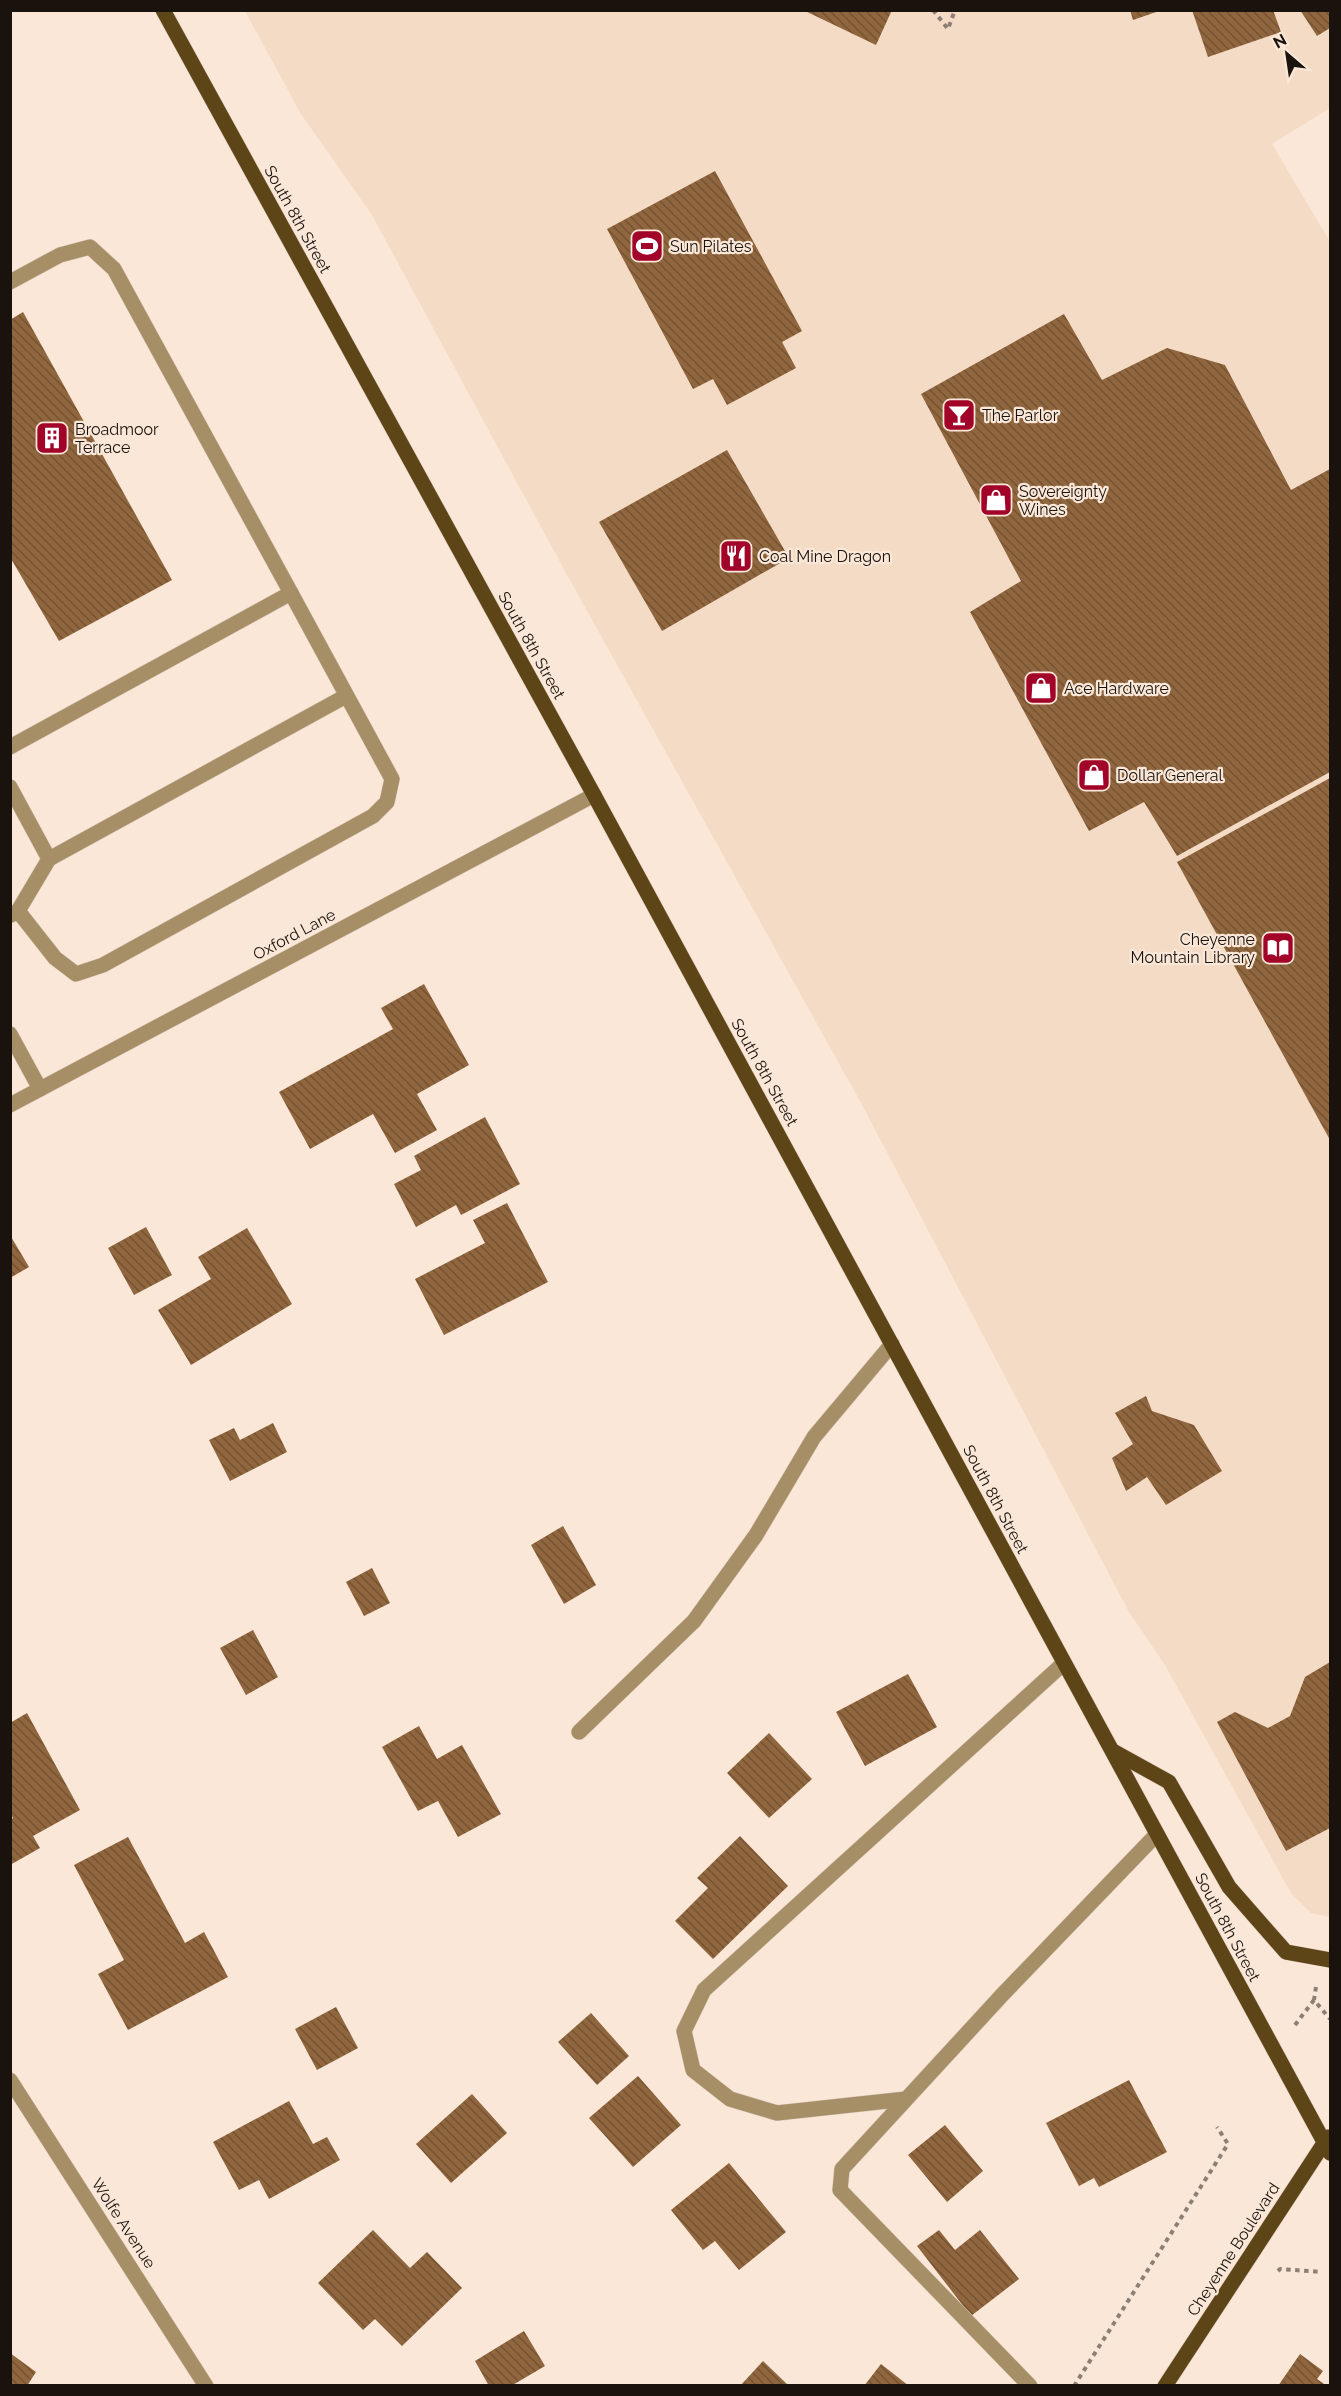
<svg xmlns="http://www.w3.org/2000/svg" width="1341" height="2396" viewBox="0 0 1341 2396" font-family="Raleway,sans-serif">
<style>
.built{fill:#f3dbc5}
.building{fill:url(#building-back-hatch)}
.lines{fill:none;stroke-linecap:round;stroke-linejoin:round}
.minor-casing{stroke:#d6c5b7;stroke-width:16}
.major-casing{stroke:#d6c5b7;stroke-width:16}
.path{stroke:#8c7f75;stroke-width:4;stroke-dasharray:4.5 4.5;stroke-linecap:butt}
.minor{stroke:#a68e66;stroke-width:15}
.major{stroke:#5e4518;stroke-width:15}
.labels{text-anchor:middle;stroke-width:4.5;stroke-linejoin:round;paint-order:stroke}
.street-label{font-size:16px;fill:#19120d;stroke:#fae7d7}
.poi-label{font-size:16px;fill:#19120d;stroke:#fae7d7;text-anchor:start}
</style>
<defs>
<pattern id="building-back-hatch" width="6" height="6" patternUnits="userSpaceOnUse" patternTransform="scale(1.5)"><rect width="6" height="6" fill="#90663e"/><path d="M-1 5l2 2M0 0l6 6M5-1l2 2" fill="none" stroke="#755332"/></pattern>
</defs>
<rect width="100%" height="100%" fill="#fae7d7"/>
<polygon class="built" points="245,11 1330,11 1330,108 1272,144 1330,242 1330,1917 1311,1913 1291,1893 1165,1665 1129,1612 860,1101 566,573 372,215 301,114"/>
<g class="building">
<polygon points="803,10 892,10 876,45"/>
<polygon points="1130,10 1159,10 1159,11 1133,20"/>
<polygon points="1192,10 1273,10 1281,32 1208,57"/>
<polygon points="1300,10 1330,10 1330,28 1317,36"/>
<polygon points="715,171 802,331 782,342 796,368 727,405 713,379 693,389 607,229"/>
<polygon points="23,312 172,580 59,641 10,557 10,320"/>
<polygon points="1064,314 1102,380 1167,348 1225,365 1291,490 1330,469 1330,772 1177,856 1144,802 1089,831 970,612 1021,581 921,394"/>
<polygon points="727,450 789,558 662,631 599,522"/>
<polygon points="1330,778 1330,1140 1177,862"/>
<polygon points="424,984 469,1065 417,1094 437,1130 395,1153 373,1114 310,1149 279,1092 393,1029 381,1008"/>
<polygon points="485,1117 520,1184 461,1215 456,1205 416,1227 394,1184 421,1170 414,1156"/>
<polygon points="507,1203 548,1282 444,1335 415,1279 485,1243 473,1220"/>
<polygon points="146,1227 172,1275 134,1295 108,1248"/>
<polygon points="247,1228 292,1304 191,1365 158,1310 211,1279 198,1257"/>
<polygon points="10,1235 29,1267 10,1278"/>
<polygon points="1146,1396 1152,1411 1194,1425 1222,1471 1166,1505 1147,1477 1126,1491 1112,1458 1133,1444 1115,1413"/>
<polygon points="273,1423 287,1452 230,1481 209,1440 234,1428 240,1440"/>
<polygon points="563,1526 596,1585 564,1604 531,1545"/>
<polygon points="372,1568 390,1603 364,1616 346,1582"/>
<polygon points="253,1630 278,1677 246,1695 220,1648"/>
<polygon points="1330,1662 1330,1828 1286,1851 1217,1722 1235,1712 1268,1728 1290,1716 1305,1677"/>
<polygon points="908,1674 937,1727 865,1766 836,1712"/>
<polygon points="27,1713 80,1810 33,1836 40,1848 10,1865 10,1820 13,1818 10,1813 10,1723"/>
<polygon points="419,1726 437,1759 462,1745 501,1814 458,1837 438,1801 418,1811 382,1747"/>
<polygon points="769,1733 812,1779 769,1818 727,1773"/>
<polygon points="740,1836 788,1886 713,1959 675,1921 708,1888 697,1878"/>
<polygon points="128,1837 185,1943 204,1932 228,1977 128,2030 98,1974 124,1960 74,1865"/>
<polygon points="336,2007 358,2048 317,2070 295,2029"/>
<polygon points="591,2013 629,2056 597,2085 558,2042"/>
<polygon points="638,2076 681,2125 633,2167 589,2118"/>
<polygon points="1129,2080 1167,2152 1099,2187 1094,2178 1079,2186 1046,2123"/>
<polygon points="472,2094 507,2133 451,2183 416,2144"/>
<polygon points="289,2101 313,2144 327,2137 340,2160 269,2199 259,2180 239,2190 213,2142"/>
<polygon points="945,2125 983,2171 947,2202 908,2155"/>
<polygon points="729,2163 786,2232 739,2270 715,2241 703,2250 671,2210"/>
<polygon points="373,2230 410,2268 427,2252 462,2288 402,2346 375,2319 363,2330 318,2283"/>
<polygon points="939,2230 955,2250 980,2230 1019,2279 971,2316 917,2246"/>
<polygon points="524,2331 545,2366 511,2386 489,2386 475,2361"/>
<polygon points="10,2353 36,2372 27,2386 10,2386"/>
<polygon points="1300,2354 1323,2371 1317,2379 1327,2386 1278,2386"/>
<polygon points="763,2361 789,2386 740,2386"/>
<polygon points="881,2364 909,2386 864,2386"/>
</g>
<g class="lines">
<g class="minor-casing">
<g id="minor">
<polyline points="10,282 60,255 90,247 114,269 291,593 10,747"/>
<polyline points="10,787 49,859 18,911 11,915"/>
<polyline points="49,859 346,696"/>
<polyline points="18,911 55,958 76,974 103,965 373,816 387,802 392,779 291,593"/>
<polyline points="10,1034 40,1089"/>
<polyline points="10,1105 594,795"/>
<polyline points="579,1732 694,1621 756,1535 814,1437 892,1344"/>
<polyline points="10,2080 206,2386"/>
<polyline points="906,2099 777,2113 730,2099 693,2070 684,2031 704,1990 1064,1663"/>
<polyline points="1030,2386 840,2190 842,2169 1003,1994 1157,1834"/>
</g>
</g>
<g class="major-casing">
<g id="major">
<polyline points="163,10 594,795 1330,2153"/>
<polyline points="1113,1751 1169,1782 1229,1887 1286,1952 1330,1960"/>
<polyline points="1165,2386 1328,2137"/>
</g>
</g>
<g class="path">
<polyline points="933,10 948,29 955,10"/>
<polyline points="1316,1987 1314,2000 1330,2019"/>
<polyline points="1295,2025 1314,2000"/>
<polyline points="1278,2271 1280,2269 1322,2272"/>
<polyline points="1074,2386 1228,2144 1217,2127"/>
</g>
<use href="#minor" class="minor"/>
<use href="#major" class="major"/>
</g>
<defs>
<g id="stadium-square" transform="scale(1.725)"><rect x="-9" y="-9" width="18" height="18" rx="4" fill="#a20329" stroke="#fae7d7"/><path d="M0-5a6.5 5 0 1 0 0 10a6.5 5 0 1 0 0-10ZM-3.5-1.8h7v3.6h-7Z" fill="#fff"/></g>
<g id="bar-square" transform="scale(1.725)"><rect x="-9" y="-9" width="18" height="18" rx="4" fill="#a20329" stroke="#fae7d7"/><path d="M-6-5H6L.8 .8V4.5H3.5V6h-7V4.5H-.8V.8Z" fill="#fff"/></g>
<g id="building-square" transform="scale(1.725)"><rect x="-9" y="-9" width="18" height="18" rx="4" fill="#a20329" stroke="#fae7d7"/><path d="M-4-6H4V6H1V3H-1V6H-4ZM-2.5-4.3h1.7v1.8h-1.7ZM.8-4.3h1.7v1.8H.8ZM-2.5-1h1.7V.8h-1.7ZM.8-1h1.7V.8H.8Z" fill="#fff"/></g>
<g id="shop-square" transform="scale(1.725)"><rect x="-9" y="-9" width="18" height="18" rx="4" fill="#a20329" stroke="#fae7d7"/><path d="M-5-2.5h2.3a2.7 3.5 0 0 1 5.4 0H5L5.5 6h-11ZM-1.5-2.5h3a1.5 2.3 0 0 0-3 0Z" fill="#fff"/></g>
<g id="restaurant-square" transform="scale(1.725)"><rect x="-9" y="-9" width="18" height="18" rx="4" fill="#a20329" stroke="#fae7d7"/><path d="M-5-6h1v4h1v-4h1v4h1v-4h1v5L-1.5 .5V6h-2V.5L-5-1ZM5-6V6H3V1.5H1.5Q1.5-4 5-6Z" fill="#fff"/></g>
<g id="library-square" transform="scale(1.725)"><rect x="-9" y="-9" width="18" height="18" rx="4" fill="#a20329" stroke="#fae7d7"/><path d="M-6-4Q-3-5.5-.7-3.5V5Q-3 3-6 4ZM6-4Q3-5.5 .7-3.5V5Q3 3 6 4Z" fill="#fff"/></g>
</defs>
<g fill-rule="evenodd">
<use href="#stadium-square" x="647" y="246"/>
<use href="#bar-square" x="959" y="415"/>
<use href="#building-square" x="52" y="438"/>
<use href="#shop-square" x="996" y="500"/>
<use href="#restaurant-square" x="736" y="556"/>
<use href="#shop-square" x="1041" y="688"/>
<use href="#shop-square" x="1094" y="775"/>
<use href="#library-square" x="1278" y="948"/>
</g>
<g class="labels">
<g class="street-label">
<text transform="translate(298 219) rotate(61)" y="6">South 8th Street</text>
<text transform="translate(532 645) rotate(61)" y="6">South 8th Street</text>
<text transform="translate(294 934) rotate(-28)" y="6">Oxford Lane</text>
<text transform="translate(765 1072) rotate(61)" y="6">South 8th Street</text>
<text transform="translate(996 1499) rotate(62)" y="6">South 8th Street</text>
<text transform="translate(1228 1927) rotate(62)" y="6">South 8th Street</text>
<text transform="translate(124 2223) rotate(57)" y="6">Wolfe Avenue</text>
<text transform="translate(1233 2249) rotate(-57)" y="6">Cheyenne Boulevard</text>
</g>
<g class="poi-label">
<text x="670" y="252">Sun Pilates</text>
<text x="982" y="421">The Parlor</text>
<text x="75" y="435">Broadmoor<tspan x="75" dy="18">Terrace</tspan></text>
<text x="1019" y="497">Sovereignty<tspan x="1019" dy="18">Wines</tspan></text>
<text x="759" y="562">Coal Mine Dragon</text>
<text x="1064" y="694">Ace Hardware</text>
<text x="1117" y="781">Dollar General</text>
<text x="1255" y="945" text-anchor="end">Cheyenne<tspan x="1255" dy="18">Mountain Library</tspan></text>
</g>
</g>
<rect width="1341" height="2396" fill="none" stroke="#19120d" stroke-width="24"/>
<g transform="translate(1287 54) rotate(331)" stroke="#fae7d7" stroke-width="4.5" paint-order="stroke">
<path d="M0-4.5L10 22L0 15L-10 22Z" fill="#19120d"/>
<text y="-9" font-size="16" font-weight="bold" text-anchor="middle" fill="#19120d">N</text>
</g>
</svg>
